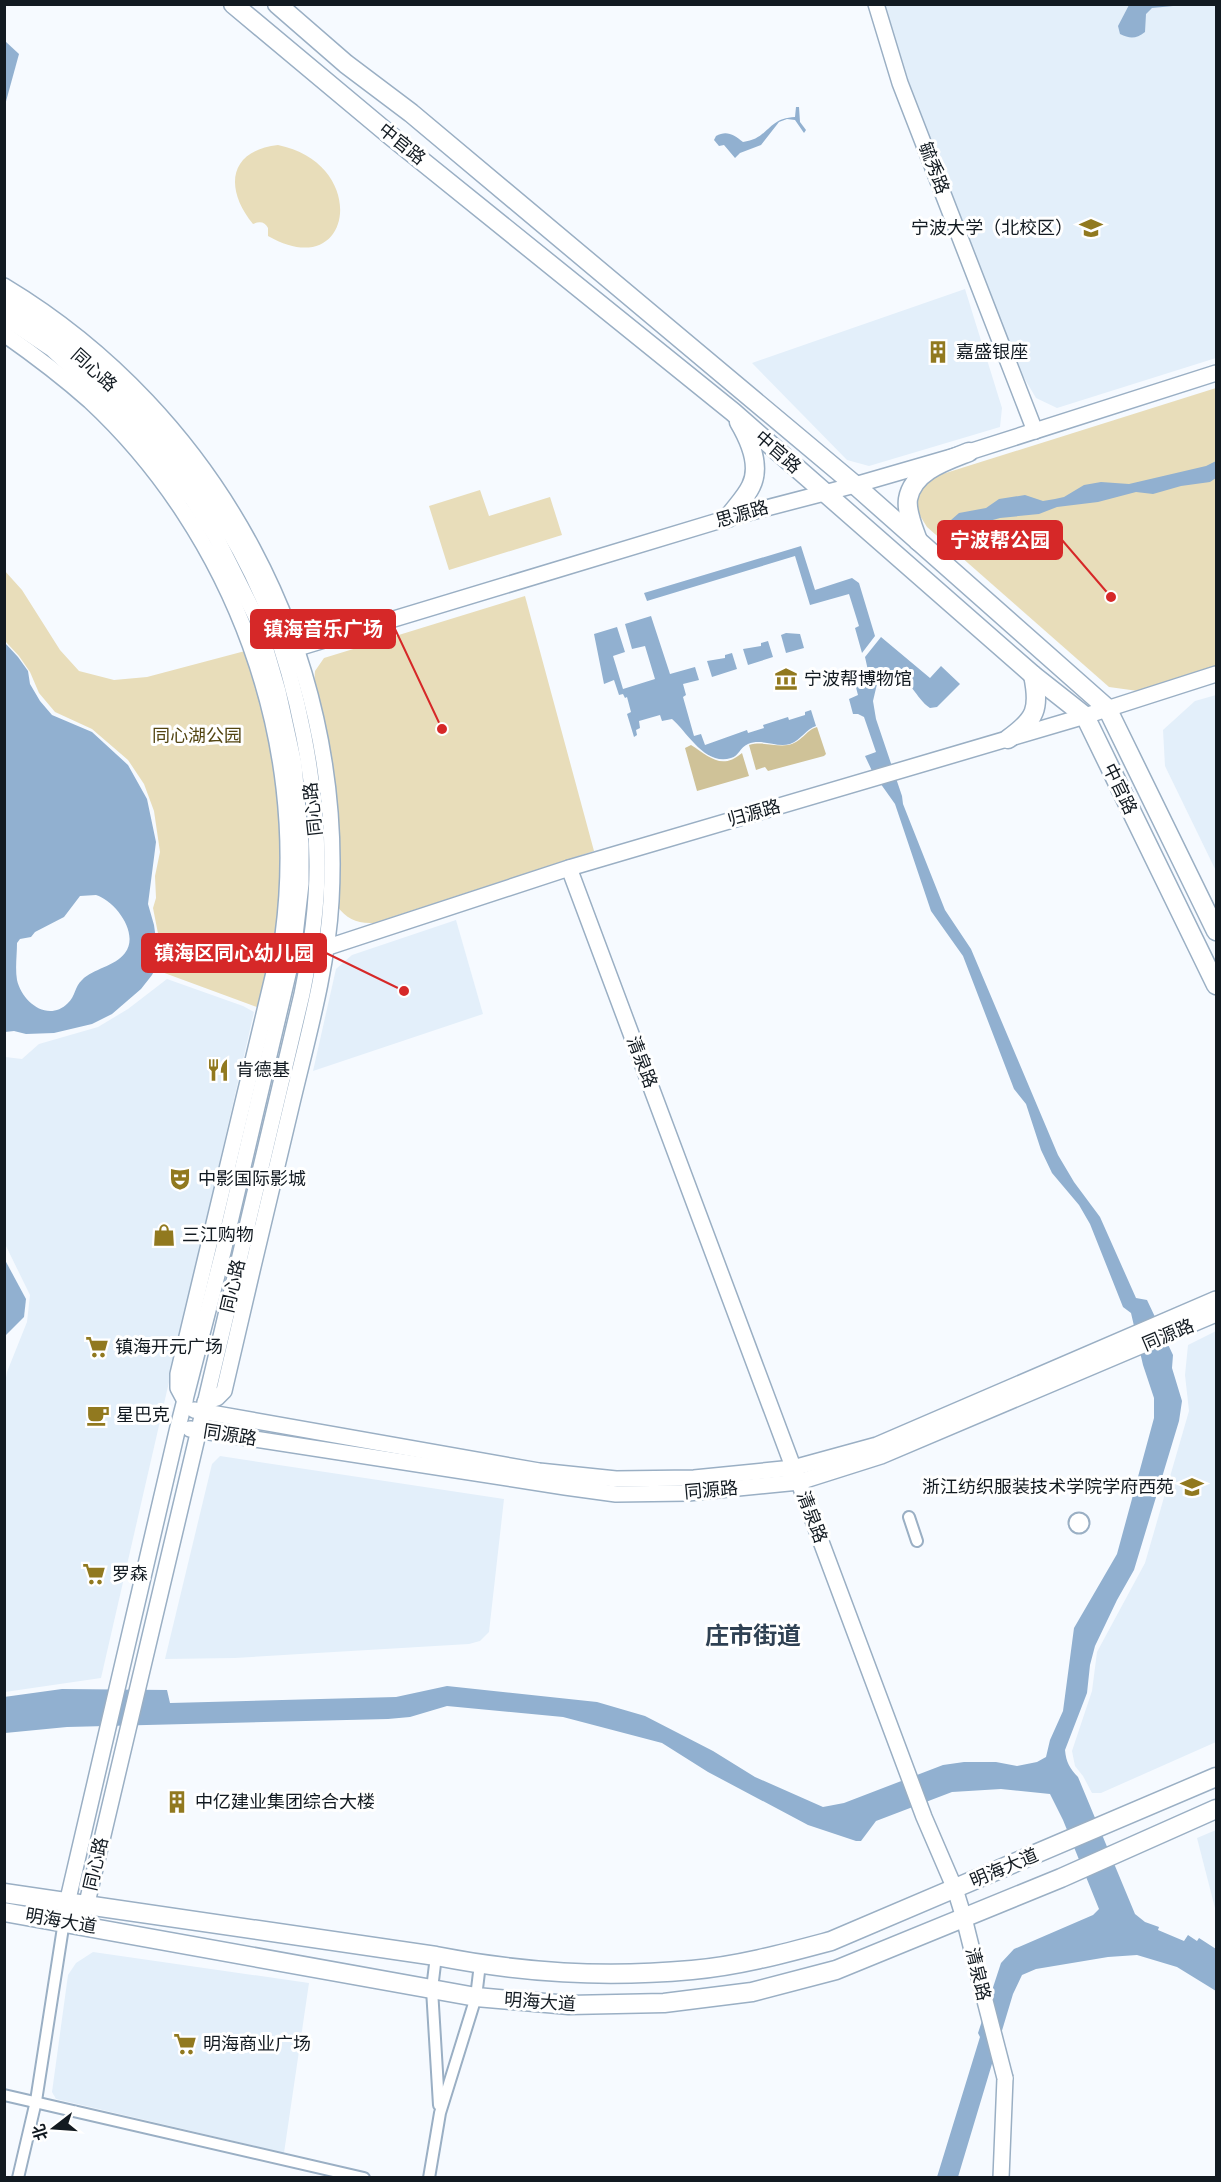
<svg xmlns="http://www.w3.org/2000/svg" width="1221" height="2182" viewBox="0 0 1221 2182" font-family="Inter,'Noto Sans SC',sans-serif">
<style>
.built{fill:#e3effa}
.green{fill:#e8ddba}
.forest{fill:#cfc298}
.water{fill:#91b0d0;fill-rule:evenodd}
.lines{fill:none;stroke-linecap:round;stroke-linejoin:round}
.street-casing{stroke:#9aafc4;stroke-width:14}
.secondary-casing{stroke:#9aafc4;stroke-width:18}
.primary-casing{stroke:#9aafc4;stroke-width:21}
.street{stroke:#fff;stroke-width:10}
.secondary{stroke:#fff;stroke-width:15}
.primary{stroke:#fff;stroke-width:18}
.secondary-bridge-casing{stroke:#9aafc4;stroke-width:18;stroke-linecap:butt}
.secondary-bridge{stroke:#fff;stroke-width:15}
.labels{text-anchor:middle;stroke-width:6;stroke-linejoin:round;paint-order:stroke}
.street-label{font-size:18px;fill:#121a21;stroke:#fff}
.poi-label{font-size:18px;fill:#121a21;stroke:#fff;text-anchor:start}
.park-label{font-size:18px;fill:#534512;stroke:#fff}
.district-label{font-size:24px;font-weight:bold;fill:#2f4153;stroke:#fff}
.leader{fill:none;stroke:#d62828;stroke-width:2}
.callout-dot{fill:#d62828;stroke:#fff;stroke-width:2}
.callout{fill:#d62828;stroke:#d62828;stroke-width:2}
.callout-label{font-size:20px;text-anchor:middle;font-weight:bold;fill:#fff}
</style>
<rect width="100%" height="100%" fill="#f6faff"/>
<g class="built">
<polygon points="884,5 1216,5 1216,358 1057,408 1036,398 1020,371 914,98"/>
<polygon points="965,289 1002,408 1000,427 869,466 847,460 752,363"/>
<polygon points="1216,695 1216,871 1165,766 1163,730 1195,701"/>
<polygon points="456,920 483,1014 313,1071 336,969 352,955"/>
<polygon points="167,979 243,1006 254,1012 101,1678 5,1692 5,1383 7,1372 27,1322 30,1295 5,1244 5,1057 22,1059 39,1044 98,1027 128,1009"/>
<polygon points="1216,1331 1216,1742 1101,1793 1092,1793 1083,1776 1075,1766 1072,1751 1092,1691 1097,1652 1145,1563 1189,1411 1185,1375 1188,1345"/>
<polygon points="220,1456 504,1499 489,1632 480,1641 469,1644 235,1658 165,1659 212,1464"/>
<polygon points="1216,1830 1216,1912 1197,1838"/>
<polygon points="93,1952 309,1983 284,2153 56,2099 52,2092 68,1975 76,1963"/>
</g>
<g class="green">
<path d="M278,145C371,164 353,285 268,236V228C265,222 260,221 253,224C225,190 227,151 278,145Z"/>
<polygon points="1216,388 1216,666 1138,691 1109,687 927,527 917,511 916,493 933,477"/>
<polygon points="480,490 489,516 550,497 562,535 449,570 429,506"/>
<polygon points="4,570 22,590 60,650 79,671 114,680 147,677 245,651 252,672 276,763 282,858 278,931 269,970 257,1007 159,971 163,959 153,908 156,898 155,876 160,852 154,811 144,784 128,760 92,729 55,712 39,693 30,672 19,656 5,641"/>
<path d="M525,596L594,851L374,923C357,924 347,919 337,906L331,774L314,684L315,671L324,658Z"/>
</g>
<g class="forest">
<path d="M817,727L826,754L824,756L768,771L765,767L756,770L749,745C763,741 775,747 788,745C801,743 806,730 817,727Z"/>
<path d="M691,745C709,756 721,771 742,753L749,776L697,791L685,748Z"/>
</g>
<g class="water">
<path d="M1129,5V4L1174,5L1173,6L1152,8L1146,14L1145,32C1136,39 1130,39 1120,34L1118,26Z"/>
<polygon points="5,41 19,54 5,105"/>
<path d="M796,107H799L800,122L806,130L804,133L795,120L787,119L779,122L761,145L740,153L735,158L724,145L719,146L714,140L716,136C727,130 734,135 743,142C769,139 767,118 795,117Z"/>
<polygon points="1216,461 1216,478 1210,482 1181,486 1153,494 1136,492 1098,502 1057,507 1039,514 1000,518 964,528 951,534 943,527 959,513 986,508 999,499 1025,495 1043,501 1055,499 1064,497 1084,485 1101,482 1129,484 1206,466"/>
<polygon points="801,546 815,590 852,578 859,583 875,636 862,653 855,628 859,626 849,594 810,605 795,556 647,601 644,593"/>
<path d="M651,616L670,674L695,667L699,680L683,684L686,695L683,697L694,736L701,734L705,745L747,730L748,733L764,728L763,725L788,717L789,720L805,715V712L811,710L816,726C806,729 801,740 790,744C776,748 762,738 748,744C740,747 739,756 731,758C705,766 688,733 672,719L662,721L660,715L639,721L640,728L636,730L637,735L634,737L627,714L631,712L627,697L625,698L623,694L619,695L614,680L604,684L594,634L617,627L625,652L613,656L623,689L655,679L645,646L632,649L625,624Z"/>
<polygon points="786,633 800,634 804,648 786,653 781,635"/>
<path d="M881,637L930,678L941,666L960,684L937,707L930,708C911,696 907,661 877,684L873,701L876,719L902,796L903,804L945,910L971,949L1058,1155L1074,1182L1100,1217L1136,1298L1147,1300L1173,1355L1172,1368L1182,1401L1179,1421L1134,1570L1117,1600L1095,1646L1090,1665L1087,1693L1065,1750C1066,1762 1070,1769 1078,1777L1135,1914L1145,1922L1159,1927L1158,1930L1184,1941L1188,1935L1197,1941L1199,1938L1216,1949V1991L1177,1967L1137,1955L1108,1957L1036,1969L1022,1975L1013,1994L958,2177H937L980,2037L978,2033L1001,1963L1014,1949L1093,1915L1099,1909L1063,1820L1050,1794L1001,1789L952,1792L876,1821L861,1841H856L808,1825L708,1772L662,1743L563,1717L447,1706L410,1717L388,1719L67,1727L5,1733L4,1697L62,1689L167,1690L170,1703L396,1697L447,1686L597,1702L645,1716L713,1751L755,1777L823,1807L844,1803L943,1765L964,1762H996L1017,1766L1037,1762L1046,1757L1050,1740L1063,1711L1074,1628L1117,1554L1154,1418V1398L1143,1365L1131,1313L1123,1307L1090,1224L1079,1205L1052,1173L1041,1150L1026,1104L1014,1089L963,956L931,911L895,804L873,773L865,756L876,752L864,717L858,714H853L849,699L858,695L854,680L869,675L865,657Z"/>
<polygon points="768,641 773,657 748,665 743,649 761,646 761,643"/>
<path d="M5,643L18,657L28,671L30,684L40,701L52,715L92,732L128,765L147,799L156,842L148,904L154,925L159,961L152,975L141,989L112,1014L92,1024L54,1033L26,1034L14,1031L5,1032ZM96,895C115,901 140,933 125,953C114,967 94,968 82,980C75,986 75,997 68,1003C48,1023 22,1002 17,980C15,968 17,955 17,943L20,939L31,937L35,932L64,917L80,896Z"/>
<polygon points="732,653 737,669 712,677 707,661 725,658 725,655"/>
<polygon points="5,1260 26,1299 24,1317 5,1336"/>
</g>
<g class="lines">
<g class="street-casing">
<g id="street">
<polyline points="909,1517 917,1541"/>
<circle cx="1079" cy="1523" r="4.5"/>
<polyline points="436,1956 432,1989 439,2105"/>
<polyline points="4,2095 364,2178"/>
<polyline points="18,2178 36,2101 64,1921"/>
<polyline points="429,2178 440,2113 476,1997 480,1964"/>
</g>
</g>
<g class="secondary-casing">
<g id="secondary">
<polyline points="876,4 900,83 1035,431"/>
<path d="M4,286C217,414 345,653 331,901C327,971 307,1039 291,1107C268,1202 246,1296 224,1391L217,1398L205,1402"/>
<path d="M4,300C54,336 103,372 143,417C195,474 242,542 270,615C298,689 316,780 317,859C318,905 311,950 302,994L86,1907L64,1921"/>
<polyline points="4,317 52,349 124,416 161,459 193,500 216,537 257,619 278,691 294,764 301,844 301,884 293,953 223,1252 178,1427 65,1912"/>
<path d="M4,334C34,355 63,377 90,401C234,535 309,740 283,935L178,1374V1388L185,1401"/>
<polyline points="288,651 728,518 855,485 969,452 1216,373"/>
<polyline points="569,868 924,1817 955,1889 964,1918 975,1962"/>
<polyline points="319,950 569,868 1085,716 1216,674"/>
<polyline points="194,1410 539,1471 616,1479 694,1478 793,1468 877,1445 1216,1299"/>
<polyline points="190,1429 565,1487 616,1494 688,1493 799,1482 881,1456 1216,1314"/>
<polyline points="1001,2178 1005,2078"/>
</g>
</g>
<g class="primary-casing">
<g id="primary">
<polyline points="233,4 391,136 733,412 1033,675 1085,716 1216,985"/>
<polyline points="277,4 346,64 411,113 855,485 1107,708 1216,931"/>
<path d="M728,518C735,508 746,497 751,486C761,466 749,439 739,422"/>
<path d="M918,541C914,529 906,512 908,499C913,471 946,461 969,452"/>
<path d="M1008,739C1036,719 1040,709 1033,675"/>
<path d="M4,1893L436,1956C523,1973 603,1978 692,1970C739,1966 786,1953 831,1941L1216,1777"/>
<polyline points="4,1912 476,1997 569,2005 664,2003 752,1992 836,1970 1061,1878 1216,1809"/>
</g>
</g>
<use href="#street" class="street"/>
<use href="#secondary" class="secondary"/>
<use href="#primary" class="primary"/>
<g class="secondary-bridge-casing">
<polyline id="secondary-bridge" points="975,1962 1005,2078"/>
</g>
<use href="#secondary-bridge" class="secondary-bridge"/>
</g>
<defs>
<g id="university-bare" transform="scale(1.8)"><path d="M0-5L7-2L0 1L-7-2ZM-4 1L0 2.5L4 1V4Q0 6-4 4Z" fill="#91791f" stroke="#fff" stroke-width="2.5" paint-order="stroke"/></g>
<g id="building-bare" transform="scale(1.8)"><path d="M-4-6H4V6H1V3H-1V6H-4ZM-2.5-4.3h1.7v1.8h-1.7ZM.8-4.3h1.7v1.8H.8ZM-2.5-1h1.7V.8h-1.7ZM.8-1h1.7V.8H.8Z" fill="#91791f" stroke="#fff" stroke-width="2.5" paint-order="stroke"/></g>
<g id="museum-bare" transform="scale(1.8)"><path d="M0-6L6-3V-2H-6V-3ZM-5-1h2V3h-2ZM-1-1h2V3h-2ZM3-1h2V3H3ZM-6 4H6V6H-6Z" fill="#91791f" stroke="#fff" stroke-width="2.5" paint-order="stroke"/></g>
<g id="restaurant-bare" transform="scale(1.8)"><path d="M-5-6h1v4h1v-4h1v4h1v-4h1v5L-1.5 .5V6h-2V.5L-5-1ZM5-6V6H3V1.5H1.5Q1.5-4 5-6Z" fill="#91791f" stroke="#fff" stroke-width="2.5" paint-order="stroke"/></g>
<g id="theatre-bare" transform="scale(1.8)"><path d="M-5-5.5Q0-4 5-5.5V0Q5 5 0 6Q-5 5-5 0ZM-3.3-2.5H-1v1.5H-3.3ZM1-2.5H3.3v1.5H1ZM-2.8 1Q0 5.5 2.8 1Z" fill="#91791f" stroke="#fff" stroke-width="2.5" paint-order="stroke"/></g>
<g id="shop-bare" transform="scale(1.8)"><path d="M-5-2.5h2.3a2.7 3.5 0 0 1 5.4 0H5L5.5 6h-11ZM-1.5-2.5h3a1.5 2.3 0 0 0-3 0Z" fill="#91791f" stroke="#fff" stroke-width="2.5" paint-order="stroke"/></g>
<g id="supermarket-bare" transform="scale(1.8)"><path d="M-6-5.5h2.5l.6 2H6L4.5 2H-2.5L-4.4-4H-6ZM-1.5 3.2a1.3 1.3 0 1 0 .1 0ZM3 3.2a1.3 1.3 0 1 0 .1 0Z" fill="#91791f" stroke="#fff" stroke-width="2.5" paint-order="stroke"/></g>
<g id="cafe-bare" transform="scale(1.8)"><path d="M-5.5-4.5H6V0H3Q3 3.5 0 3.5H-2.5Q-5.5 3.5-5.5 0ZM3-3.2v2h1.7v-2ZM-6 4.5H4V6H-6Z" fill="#91791f" stroke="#fff" stroke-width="2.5" paint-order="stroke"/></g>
</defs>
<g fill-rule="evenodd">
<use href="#university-bare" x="1091" y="228"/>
<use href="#building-bare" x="938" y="352"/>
<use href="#museum-bare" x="786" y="679"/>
<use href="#restaurant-bare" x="218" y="1070"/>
<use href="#theatre-bare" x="180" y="1179"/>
<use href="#shop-bare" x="164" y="1235"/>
<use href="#supermarket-bare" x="97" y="1347"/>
<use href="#cafe-bare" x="98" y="1415"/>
<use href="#university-bare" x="1192" y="1487"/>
<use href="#supermarket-bare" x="94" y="1574"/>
<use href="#building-bare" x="177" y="1802"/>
<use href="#supermarket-bare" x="185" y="2044"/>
</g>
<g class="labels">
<g class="street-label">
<text transform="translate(402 144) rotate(39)" y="6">中官路</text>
<text transform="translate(934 168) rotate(69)" y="6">毓秀路</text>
<text transform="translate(94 370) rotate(42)" y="6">同心路</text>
<text transform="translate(778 452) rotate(41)" y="6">中官路</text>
<text transform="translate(742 514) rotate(-16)" y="6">思源路</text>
<text transform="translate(1120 789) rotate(64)" y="6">中官路</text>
<text transform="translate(313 809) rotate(-96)" y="6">同心路</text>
<text transform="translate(754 813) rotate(-16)" y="6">归源路</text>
<text transform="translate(642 1062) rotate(69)" y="6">清泉路</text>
<text transform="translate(233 1286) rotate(-77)" y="6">同心路</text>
<text transform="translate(1168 1335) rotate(-23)" y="6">同源路</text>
<text transform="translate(230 1435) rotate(9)" y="6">同源路</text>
<text transform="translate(711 1490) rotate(-5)" y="6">同源路</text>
<text transform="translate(812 1517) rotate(69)" y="6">清泉路</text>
<text transform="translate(96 1864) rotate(-77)" y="6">同心路</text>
<text transform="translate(1004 1868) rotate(-23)" y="6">明海大道</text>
<text transform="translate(61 1921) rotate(10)" y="6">明海大道</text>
<text transform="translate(978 1974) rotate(76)" y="6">清泉路</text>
<text transform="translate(540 2002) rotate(4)" y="6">明海大道</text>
</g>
<g class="poi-label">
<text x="1073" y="234" text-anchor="end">宁波大学（北校区）</text>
<text x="956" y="358">嘉盛银座</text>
<text x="804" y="685">宁波帮博物馆</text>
<text x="236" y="1076">肯德基</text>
<text x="198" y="1185">中影国际影城</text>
<text x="182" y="1241">三江购物</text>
<text x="115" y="1353">镇海开元广场</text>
<text x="116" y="1421">星巴克</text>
<text x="1174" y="1493" text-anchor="end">浙江纺织服装技术学院学府西苑</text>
<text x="112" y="1580">罗森</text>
<text x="195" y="1808">中亿建业集团综合大楼</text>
<text x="203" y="2050">明海商业广场</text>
</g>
<g class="park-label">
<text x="197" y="742">同心湖公园</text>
</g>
<g class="district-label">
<text x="753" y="1644">庄市街道</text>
</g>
</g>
<path class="leader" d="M1111 597L1062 540M442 729L395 629M404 991L326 953"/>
<g class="callout-dot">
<circle cx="1111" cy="597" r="6"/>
<circle cx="442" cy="729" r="6"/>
<circle cx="404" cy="991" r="6"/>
</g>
<g class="callout">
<rect x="938" y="521" width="124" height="38" rx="6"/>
<rect x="251" y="610" width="144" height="38" rx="6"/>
<rect x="142" y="934" width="184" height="38" rx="6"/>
</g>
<g class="callout-label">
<text x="1000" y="547">宁波帮公园</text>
<text x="323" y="636">镇海音乐广场</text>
<text x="234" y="960">镇海区同心幼儿园</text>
</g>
<rect width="1221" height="2182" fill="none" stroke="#121a21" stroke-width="12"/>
<g transform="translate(54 2128) rotate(253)" stroke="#ffffff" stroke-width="4.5" paint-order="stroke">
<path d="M0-4.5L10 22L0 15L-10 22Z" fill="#121a21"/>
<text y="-9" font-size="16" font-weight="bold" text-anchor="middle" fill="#121a21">北</text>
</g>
</svg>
